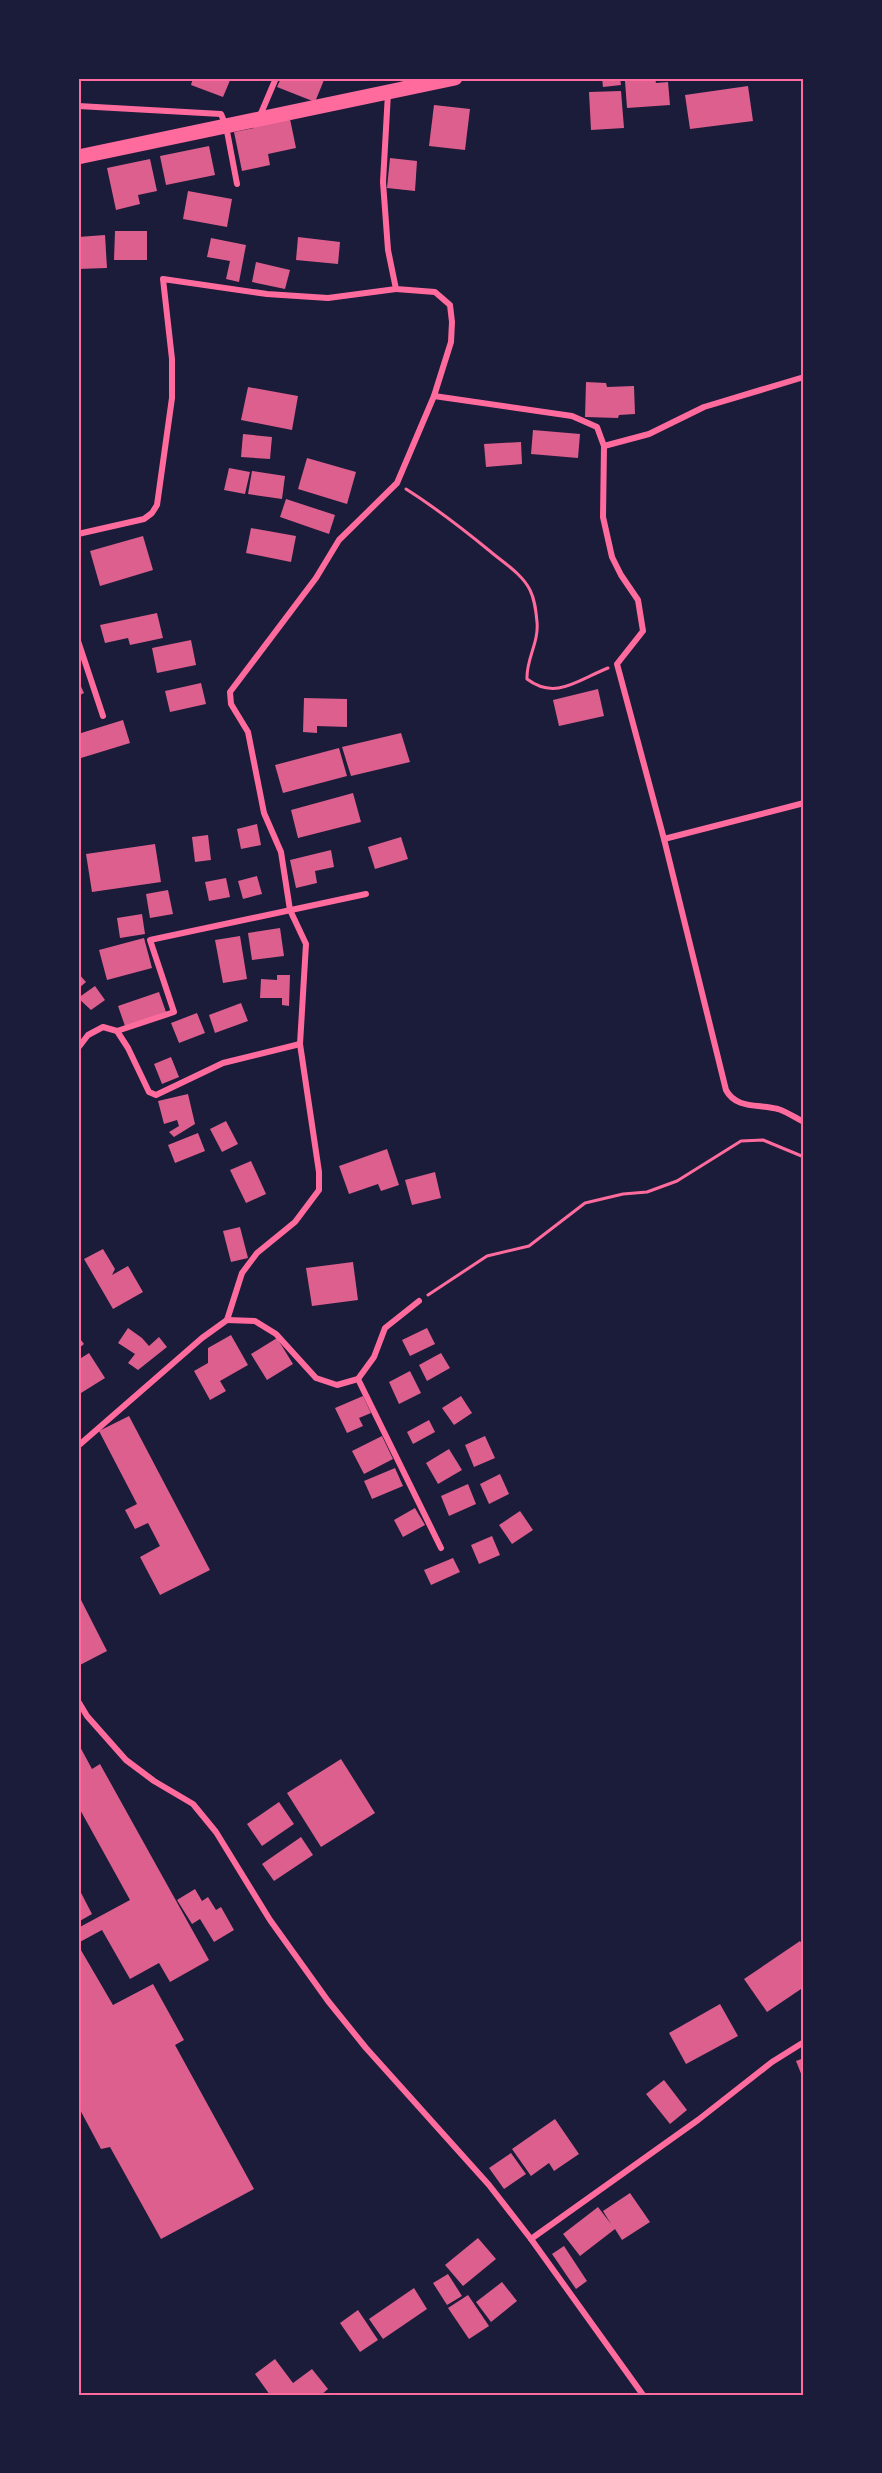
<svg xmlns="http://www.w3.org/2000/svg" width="882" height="2473" viewBox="0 0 882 2473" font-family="'IBM Plex Sans',sans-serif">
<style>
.building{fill:#dd5f8e}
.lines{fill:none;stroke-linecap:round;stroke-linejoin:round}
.path{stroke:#ff6b9d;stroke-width:3}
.minor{stroke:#ff6b9d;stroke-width:6}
.primary{stroke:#ff6b9d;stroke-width:15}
.neatline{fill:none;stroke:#ff6b9d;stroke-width:2}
</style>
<rect width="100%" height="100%" fill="#1b1b3a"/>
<g class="building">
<polygon points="193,78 231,78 223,97 191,85"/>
<polygon points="281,78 319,78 324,80 315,102 277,87"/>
<polygon points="391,78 408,78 407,83"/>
<polygon points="602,78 620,78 621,85 603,87"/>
<polygon points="655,78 656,83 668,82 670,105 627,108 625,81"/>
<polygon points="748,86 753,121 690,129 685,95"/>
<polygon points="621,91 624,128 591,130 589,92"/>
<polygon points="434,105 470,109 465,150 429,146"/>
<polygon points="289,114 296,148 268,154 270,165 242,171 234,132 254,128 252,122"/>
<polygon points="209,146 215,175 166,185 160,156"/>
<polygon points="390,158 417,161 415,191 387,188"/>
<polygon points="150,159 157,191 138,195 140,204 116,210 107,168"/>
<polygon points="188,191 232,199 227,227 183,219"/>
<polygon points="115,231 147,231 147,260 114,260"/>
<polygon points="105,235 107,268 78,269 78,237"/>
<polygon points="298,237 340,242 338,264 296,260"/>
<polygon points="211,238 246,245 239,282 226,279 230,261 207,257"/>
<polygon points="256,262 290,270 285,289 252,282"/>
<polygon points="586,382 606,383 607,387 634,386 635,414 619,415 618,418 585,417"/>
<polygon points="248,387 298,396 292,430 241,420"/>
<polygon points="533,430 580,434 578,458 531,454"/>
<polygon points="243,434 272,437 270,459 241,457"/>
<polygon points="521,442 522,464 486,467 484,444"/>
<polygon points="307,458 356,472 347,504 298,489"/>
<polygon points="229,468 250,472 245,494 224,490"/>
<polygon points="252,471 285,476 282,499 248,494"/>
<polygon points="286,499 335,515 329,534 280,517"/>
<polygon points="251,528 296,536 291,562 246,553"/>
<polygon points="143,536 153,570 100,586 90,551"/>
<polygon points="157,613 163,638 130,645 128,638 105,643 100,625"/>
<polygon points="191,640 196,665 157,673 152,648"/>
<polygon points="78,680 84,693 78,696"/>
<polygon points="201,683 206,704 170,712 165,691"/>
<polygon points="598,689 604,716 559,726 553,700"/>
<polygon points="304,698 347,699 347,727 317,726 317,733 303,732"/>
<polygon points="123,720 130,743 81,758 78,748 78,734"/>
<polygon points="401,733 410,762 351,776 342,747"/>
<polygon points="339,748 347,776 283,793 275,765"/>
<polygon points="353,793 361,822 298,838 291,810"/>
<polygon points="257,824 261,845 241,849 237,829"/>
<polygon points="208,835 211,860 195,862 192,837"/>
<polygon points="401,837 408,859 375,869 368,847"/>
<polygon points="155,844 161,882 92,892 86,854"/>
<polygon points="331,850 334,867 315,871 317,883 296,888 290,860"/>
<polygon points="257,876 262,894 243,899 238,881"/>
<polygon points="226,878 230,897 209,901 205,882"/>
<polygon points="168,890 173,914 150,918 146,894"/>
<polygon points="142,914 145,934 120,938 117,918"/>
<polygon points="280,928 284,956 252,960 248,933"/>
<polygon points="240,936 247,979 223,983 215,940"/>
<polygon points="144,938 152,968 107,980 99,950"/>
<polygon points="78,973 86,982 78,989"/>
<polygon points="277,975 290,975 289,1006 282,1005 282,998 260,998 261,979 277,980"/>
<polygon points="95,986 105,1000 91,1010 78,998"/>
<polygon points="159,992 166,1012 125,1026 118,1006"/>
<polygon points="241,1003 248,1021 215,1033 209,1015"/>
<polygon points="197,1013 205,1033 179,1043 171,1023"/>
<polygon points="171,1057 179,1077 162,1084 154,1064"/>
<polygon points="188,1094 195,1124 174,1137 169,1132 179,1126 177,1120 164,1124 158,1101"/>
<polygon points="226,1121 238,1144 222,1152 210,1129"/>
<polygon points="198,1133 205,1151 175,1163 168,1145"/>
<polygon points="387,1149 399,1185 381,1191 378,1184 349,1194 339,1166"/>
<polygon points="251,1161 266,1194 246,1203 230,1170"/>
<polygon points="435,1172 441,1198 412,1205 405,1180"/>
<polygon points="240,1227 248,1258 231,1262 223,1231"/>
<polygon points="103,1249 115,1269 112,1275 128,1266 143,1292 113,1309 84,1259"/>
<polygon points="353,1262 358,1300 312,1306 306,1268"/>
<polygon points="128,1328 142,1338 149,1346 159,1337 167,1347 138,1370 128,1363 135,1354 118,1343"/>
<polygon points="427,1328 435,1344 410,1356 402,1340"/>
<polygon points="231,1335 248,1365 220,1381 226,1391 210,1400 194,1371 208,1363 208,1348"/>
<polygon points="78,1336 84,1344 78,1349"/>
<polygon points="277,1338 293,1364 267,1380 251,1354"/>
<polygon points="89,1353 105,1378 81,1393 78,1388 78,1360"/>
<polygon points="441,1353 450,1368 427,1381 419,1365"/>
<polygon points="410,1371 421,1393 399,1404 389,1382"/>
<polygon points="363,1396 371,1413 359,1418 363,1426 347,1433 335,1408"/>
<polygon points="461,1396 472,1413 454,1425 442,1408"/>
<polygon points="129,1416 210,1570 160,1595 140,1557 160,1546 148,1523 135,1529 125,1510 137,1504 99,1431"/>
<polygon points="429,1420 435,1432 413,1444 407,1432"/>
<polygon points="382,1436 393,1459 364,1474 352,1451"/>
<polygon points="485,1436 495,1458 474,1467 465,1445"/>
<polygon points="449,1449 462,1470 438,1484 426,1463"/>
<polygon points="395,1468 403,1486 372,1499 364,1481"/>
<polygon points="500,1474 509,1494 489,1504 480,1484"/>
<polygon points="468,1484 476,1504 449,1516 441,1496"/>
<polygon points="415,1508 425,1525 403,1537 394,1520"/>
<polygon points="520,1511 533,1530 512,1544 499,1525"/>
<polygon points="492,1536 500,1555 479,1564 471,1545"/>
<polygon points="453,1558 460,1572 431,1585 424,1570"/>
<polygon points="78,1594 107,1651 78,1666"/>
<polygon points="78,1743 92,1769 100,1764 209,1960 170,1982 159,1963 130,1979 102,1930 78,1943 78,1928 130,1900 78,1806"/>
<polygon points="341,1759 375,1813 321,1847 287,1793"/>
<polygon points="279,1802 294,1824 262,1846 247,1824"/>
<polygon points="301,1837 313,1855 274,1881 262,1864"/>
<polygon points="78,1887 92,1914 78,1922"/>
<polygon points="195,1889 202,1901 208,1897 216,1910 221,1907 234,1930 214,1942 200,1919 192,1924 177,1900"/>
<polygon points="800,1941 804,1947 804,1987 767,2012 744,1979"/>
<polygon points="78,1945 113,2005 153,1984 184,2040 175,2045 254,2189 161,2239 110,2147 101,2149 78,2106"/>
<polygon points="720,2004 738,2036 686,2064 669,2033"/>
<polygon points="804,2058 804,2081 796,2061"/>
<polygon points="664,2080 687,2110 670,2124 646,2094"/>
<polygon points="555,2119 579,2154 554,2171 549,2163 531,2176 512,2149"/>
<polygon points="511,2153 526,2174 504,2189 489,2168"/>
<polygon points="630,2193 650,2222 622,2240 615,2229 580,2256 563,2234 598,2207 611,2224 603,2211"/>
<polygon points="478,2238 496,2259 463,2286 445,2265"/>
<polygon points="564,2246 587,2281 576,2289 552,2254"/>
<polygon points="448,2274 462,2296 447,2305 433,2283"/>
<polygon points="502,2282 517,2301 491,2322 476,2302"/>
<polygon points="414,2288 427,2309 383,2339 369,2319"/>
<polygon points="468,2295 489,2326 469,2339 448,2308"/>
<polygon points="358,2310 378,2340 360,2352 340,2323"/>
<polygon points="275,2359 293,2383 312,2369 328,2389 321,2395 270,2395 255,2374"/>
</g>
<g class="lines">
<g class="path">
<path d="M406,489C436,508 463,529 491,552C504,563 522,574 530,590C535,600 536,611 537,622C539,643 526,659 527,679C556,701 579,679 608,668"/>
<polyline points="428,1295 487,1256 529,1246 585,1203 623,1194 647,1192 677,1181 741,1141 763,1140 804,1157"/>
</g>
<g class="minor">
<polyline points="78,106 221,114 226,126 237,184"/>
<polyline points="259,118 276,78"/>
<path d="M434,396L572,416L597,427L604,446L603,517L612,557L621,575L638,600L643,631L617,664L664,839L726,1090C736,1109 758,1104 778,1109C787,1112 796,1118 804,1122"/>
<polyline points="604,446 649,434 704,407 804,377"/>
<polyline points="78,534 144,519 152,513 157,505 172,398 172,359 163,279 267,294 328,298 396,289"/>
<polyline points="78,641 103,716"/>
<polyline points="664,839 804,803"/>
<polyline points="117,1031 174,1012 150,940 366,894"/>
<polyline points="78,1048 88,1035 103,1027 117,1031 128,1048 149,1092 156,1095 223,1063 300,1044"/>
<polyline points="227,1320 255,1321 276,1334 316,1378 337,1385 358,1379 374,1357 385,1328 419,1301"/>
<polyline points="358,1379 441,1548"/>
<polyline points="78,1446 202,1338 227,1320 242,1273 257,1253 295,1222 319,1190 319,1172 300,1044 306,944 290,910 281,852 264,813 248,732 231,704 230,692 316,578 339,540 397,483 434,396 451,342 452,322 450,305 435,292 396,289 388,250 383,182 388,93"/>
<polyline points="78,1701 87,1716 126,1760 154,1781 193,1804 216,1832 270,1920 328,2001 366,2048 489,2185 531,2239 643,2395"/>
<polyline points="531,2239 698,2120 772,2062 804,2042"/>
</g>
<polyline class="primary" points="78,157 455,78"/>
</g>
<rect width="882" height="2473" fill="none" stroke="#1b1b3a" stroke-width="159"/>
<rect x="80" y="80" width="722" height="2314" class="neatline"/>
</svg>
